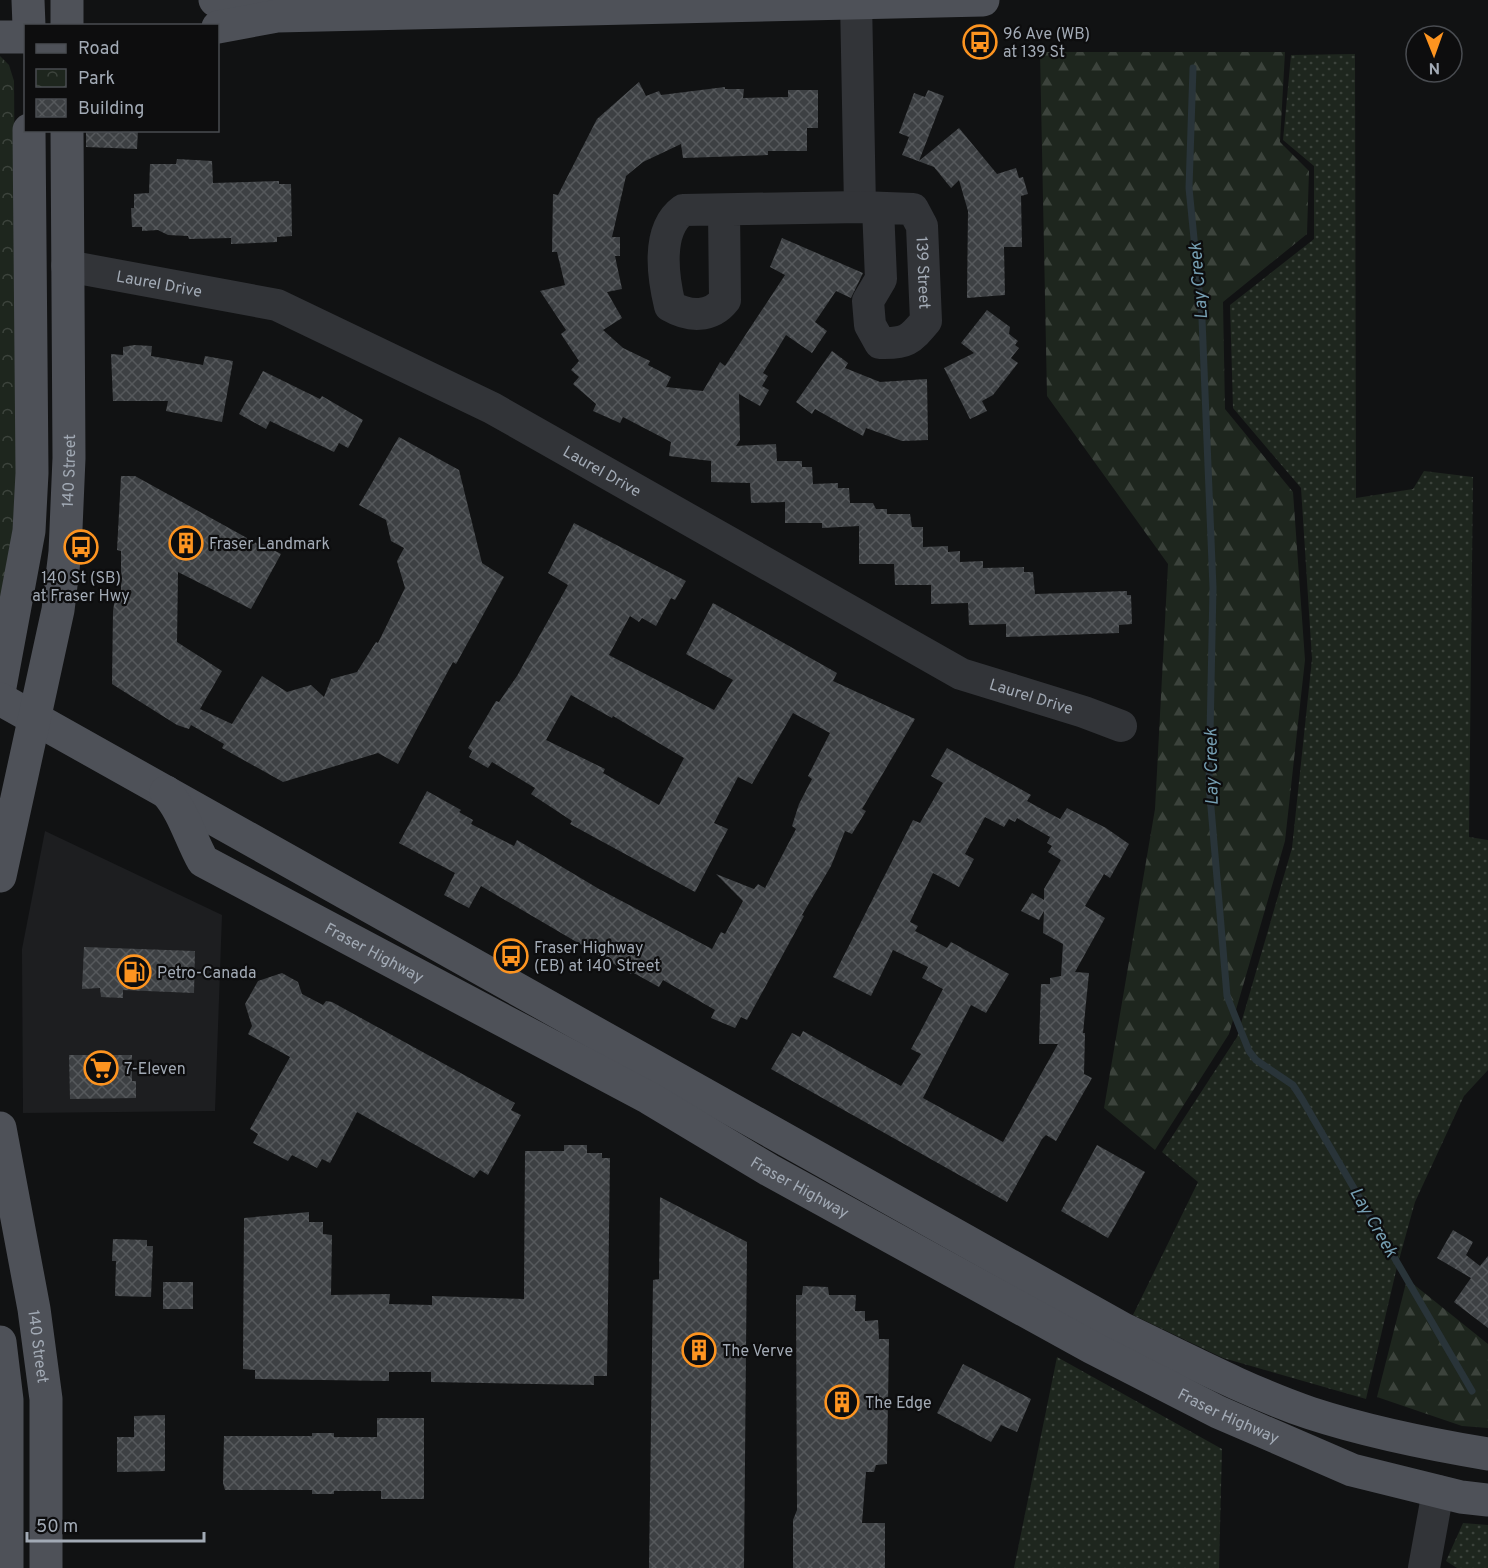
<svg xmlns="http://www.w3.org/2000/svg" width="1488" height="1568" viewBox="0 0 1488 1568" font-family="Overpass,sans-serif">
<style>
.built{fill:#1d1e20}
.grass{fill:url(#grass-dots)}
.forest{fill:url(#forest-firs)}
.park{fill:url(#park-crowns)}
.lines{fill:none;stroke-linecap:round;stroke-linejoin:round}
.stream{stroke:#293439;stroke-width:7}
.building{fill:url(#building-cross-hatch);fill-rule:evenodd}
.minor{stroke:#323438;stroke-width:32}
.major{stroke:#4e5158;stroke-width:33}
.labels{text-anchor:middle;stroke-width:4.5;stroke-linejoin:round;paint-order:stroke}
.poi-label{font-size:16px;fill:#a2aab5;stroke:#0d0d0e;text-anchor:start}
.street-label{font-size:16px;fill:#a2aab5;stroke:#0d0d0e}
.water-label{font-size:18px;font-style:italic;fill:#769fb3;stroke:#0d0d0e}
</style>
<defs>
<pattern id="grass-dots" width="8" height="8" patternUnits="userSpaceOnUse" patternTransform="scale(1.5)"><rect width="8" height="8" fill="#1e261e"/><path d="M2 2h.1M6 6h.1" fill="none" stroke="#3c433c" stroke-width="1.8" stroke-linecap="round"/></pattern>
<pattern id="forest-firs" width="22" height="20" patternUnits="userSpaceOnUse" patternTransform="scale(1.5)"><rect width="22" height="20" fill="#1e261e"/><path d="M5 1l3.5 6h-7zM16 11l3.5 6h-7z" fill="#3c433c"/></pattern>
<pattern id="park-crowns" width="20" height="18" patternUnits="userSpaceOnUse" patternTransform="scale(1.5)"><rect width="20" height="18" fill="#1e261e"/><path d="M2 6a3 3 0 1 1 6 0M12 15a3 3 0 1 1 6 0" fill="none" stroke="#3c433c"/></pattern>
<pattern id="building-cross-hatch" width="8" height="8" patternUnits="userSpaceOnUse" patternTransform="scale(1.5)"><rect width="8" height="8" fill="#3d4043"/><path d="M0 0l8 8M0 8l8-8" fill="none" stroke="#56595c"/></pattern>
</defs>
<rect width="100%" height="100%" fill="#111213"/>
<polygon class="built" points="45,831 222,915 215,1111 23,1113 22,949"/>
<g class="grass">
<polygon points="1355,54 1356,498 1413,489 1424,471 1473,477 1469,837 1488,840 1488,1070 1464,1096 1415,1202 1397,1267 1366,1399 1223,1358 1133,1315 1198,1182 1162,1152 1237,1037 1292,848 1312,659 1301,488 1233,408 1230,305 1314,239 1314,166 1283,140 1291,55"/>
<polygon points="1057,1357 1222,1449 1219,1568 1014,1568"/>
<polygon points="1463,1523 1488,1525 1488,1568 1457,1568 1446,1561"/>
</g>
<g class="forest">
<polygon points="1040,52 1285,52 1280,142 1309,171 1307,234 1223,302 1225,409 1293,492 1305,660 1285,841 1229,1034 1155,1150 1104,1108 1155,809 1168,564 1047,396"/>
<polygon points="1407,1279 1488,1344 1488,1428 1462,1426 1377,1397"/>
</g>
<polygon class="park" points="0,56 9,65 14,81 17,460 15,528 0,635"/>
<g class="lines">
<polyline class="stream" points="1193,68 1189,188 1202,319 1213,588 1209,784 1227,996 1249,1051 1256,1060 1293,1085 1302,1099 1472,1391"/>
</g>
<g class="building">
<polygon points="639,82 646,96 659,91 661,95 725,87 725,89 744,89 743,98 788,97 788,90 818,90 818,128 807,128 807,151 768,151 768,155 683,158 681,144 643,162 626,176 612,237 620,237 620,256 615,256 622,289 607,292 622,318 603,330 623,348 650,361 648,365 671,377 666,387 703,391 720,362 725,366 785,275 770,267 782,238 863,273 851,298 836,291 815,322 827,331 812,353 786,335 763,373 768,376 762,386 769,390 760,406 739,394 740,440 736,446 776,444 777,461 802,461 802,467 812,467 813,484 838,483 838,488 849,488 850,503 873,503 876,509 887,509 887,514 910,514 912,527 923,527 923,547 948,546 948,552 960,551 960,562 983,561 983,568 1024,567 1024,572 1033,572 1035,594 1127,591 1127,595 1131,595 1132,624 1119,625 1119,633 1006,637 1006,624 969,625 968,603 931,604 931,585 895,585 894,564 859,564 859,526 822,528 822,523 785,523 785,502 751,503 750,483 711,482 711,461 669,456 671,442 623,417 620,423 593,411 596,404 573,384 579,377 571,370 579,361 561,334 566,330 540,291 565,285 557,252 552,252 553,194 558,195 597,119"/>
<polygon points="928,90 944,96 919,161 959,128 997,174 1016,168 1019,178 1023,177 1028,194 1021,196 1022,247 1004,247 1005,295 967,298 968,211 959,180 951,188 934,167 902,155 909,137 899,133 914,93 925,97"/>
<polygon points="86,130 138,130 137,149 86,147"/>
<polygon points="177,159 212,161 213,183 279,181 279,184 291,184 292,236 277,237 277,242 231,244 231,238 189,239 188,236 168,235 158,230 142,231 142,227 132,227 131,208 134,208 134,194 149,193 150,164 176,164"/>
<polygon points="987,310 1010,327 1009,334 1018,341 1015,345 1019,348 1011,358 1018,363 993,395 982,401 987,411 970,419 944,368 974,353 961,343"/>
<polygon points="134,345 152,346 151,356 203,365 205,356 233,361 222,422 166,411 168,401 113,401 111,354 123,355 123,347"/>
<polygon points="832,351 848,363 845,368 880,382 927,379 928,440 902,441 866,428 863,436 815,409 812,414 796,402"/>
<polygon points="263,371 320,399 322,396 363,420 348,448 339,443 334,452 270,421 266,429 239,414"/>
<polygon points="399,437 459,470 482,563 504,577 456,664 453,662 398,764 378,753 283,782 222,748 224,744 191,725 189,729 177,725 112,684 113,611 115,598 121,598 121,551 117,550 121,476 135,476 258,544 259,542 281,554 251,609 178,572 177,642 222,671 200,709 232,724 262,676 287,692 311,685 324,697 331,679 357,672 376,642 378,643 405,588 397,561 404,548 391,541 386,520 359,505"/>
<path d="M574,523L686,581L675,600L671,598L656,626L642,618L639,622L630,616L609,655L714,710L733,680L686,654L713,603L837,673L833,681L915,719L862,809L866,811L852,834L845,831L831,866L802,915L804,916L747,1020L741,1017L735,1028L711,1018L715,1010L663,980L659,987L632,972L631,974L481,886L469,908L444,895L455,873L399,843L427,791L461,810L459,812L473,820L471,824L514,846L517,840L599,889L712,949L721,932L725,934L743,901L716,874L754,889L758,884L765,888L796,829L792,826L799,804L812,779L808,776L830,733L793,713L752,784L738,777L714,823L728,829L695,892L570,824L572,821L531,794L535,788L492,762L488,768L469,757L472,751L468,748L496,701L499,702L517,676L568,585L548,573ZM571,695L612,718L613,716L684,758L659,805L603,773L605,769L546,740Z"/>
<path d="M947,748L1031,795L1027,801L1060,819L1067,808L1106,828L1129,844L1110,878L1104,874L1085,906L1105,918L1075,972L1089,973L1083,1033H1085L1084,1074L1092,1078L1056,1141L1046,1135L1042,1139L1007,1202L771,1069L792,1033L800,1037L803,1031L901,1086L921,1054L911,1049L943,989L922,978L928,967L893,950L871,996L833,977L913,820L920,823L939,790L943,783L931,776ZM985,817L1004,827L1009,819L1015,822L1017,818L1050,837L1047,843L1052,846L1048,852L1061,860L1044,889V900L1032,893L1021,911L1039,920L1044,911L1043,933L1063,944L1061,976L1050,978V984H1041L1039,1044H1058L1003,1142L923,1098L971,1005L986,1013L1009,974L951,942L947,948L915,931L918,926L910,922L933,873L959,887L974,859L965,854Z"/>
<polygon points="84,947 195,951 194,993 123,990 123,998 101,997 100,988 82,989"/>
<polygon points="282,973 298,982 302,994 323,1005 326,1001 332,1002 515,1103 511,1110 521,1115 488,1175 480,1170 474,1178 357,1112 330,1163 322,1159 317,1168 292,1155 288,1161 253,1143 258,1134 250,1129 290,1057 248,1034 252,1026 245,1004 258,981"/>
<polygon points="69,1055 132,1055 132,1081 136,1081 136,1098 70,1099"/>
<polygon points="564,1145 587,1145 587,1153 602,1153 602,1158 610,1158 607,1376 594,1376 594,1385 431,1382 431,1372 389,1372 389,1381 255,1379 255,1370 243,1369 244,1218 309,1212 309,1222 323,1222 323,1234 332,1235 331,1295 390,1294 389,1304 432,1305 432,1296 524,1299 525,1151 564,1151"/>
<polygon points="1097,1145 1145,1172 1108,1238 1061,1211"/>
<polygon points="660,1197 747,1242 744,1568 649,1568 653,1280 659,1279"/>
<polygon points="1453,1230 1473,1242 1466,1255 1480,1266 1488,1256 1488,1328 1454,1302 1471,1278 1437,1258"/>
<polygon points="113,1239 147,1240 147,1246 153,1246 151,1297 115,1296 116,1261 112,1261"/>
<rect x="163" y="1282" width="30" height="27"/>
<polygon points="803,1286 828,1287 829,1295 856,1295 855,1311 865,1311 865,1321 878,1320 879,1339 889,1339 887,1464 876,1465 874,1472 866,1472 862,1523 885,1523 885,1568 793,1568 793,1520 797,1510 796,1295 802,1295"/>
<polygon points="963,1364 1031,1399 1017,1432 1001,1425 991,1442 937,1413"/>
<polygon points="165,1415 165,1471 117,1472 117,1437 134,1437 134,1416"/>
<polygon points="377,1418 424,1418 424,1499 381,1499 381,1491 334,1491 334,1494 312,1494 312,1490 225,1490 223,1483 224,1436 312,1436 312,1433 334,1433 334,1437 377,1437"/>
</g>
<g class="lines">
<g class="minor">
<polyline points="856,0 860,207"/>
<path id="s1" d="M724,210L725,300C711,318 689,317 670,306C663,277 656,230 683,210L860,207L913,209L922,226L926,321C910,340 906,344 880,343L870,325L868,301L881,279L878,208"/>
<path id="s2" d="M67,266L277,305L492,408L961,674L1084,712L1121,726"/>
<polyline points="1424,1568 1438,1491"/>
</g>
<g class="major">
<polyline points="28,0 29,26"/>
<polyline points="67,0 67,26"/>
<polyline points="215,0 269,14"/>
<polyline points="218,27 277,16 983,0"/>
<polyline points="0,37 26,37"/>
<polyline points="0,687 29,531 32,473 29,130"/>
<path d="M0,699L1123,1329C1184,1358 1246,1391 1310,1413C1368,1432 1428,1444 1488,1454"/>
<path id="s3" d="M166,792C184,812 190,838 203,861L649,1098L769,1170L1091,1347L1218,1412L1352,1470L1461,1497L1488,1500"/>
<path id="s4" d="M0,876L58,610L65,552L69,458L67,130"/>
<path id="s5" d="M0,1128L34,1309L46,1399V1568"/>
<polyline points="0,1342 7,1400 7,1568"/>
</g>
</g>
<defs>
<g id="bus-ring" transform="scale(1.725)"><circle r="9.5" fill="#0d0d0e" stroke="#fd9420" stroke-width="1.5"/><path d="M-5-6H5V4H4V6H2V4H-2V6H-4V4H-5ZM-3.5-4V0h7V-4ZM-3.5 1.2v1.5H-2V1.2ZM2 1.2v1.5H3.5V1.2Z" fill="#fd9420"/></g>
<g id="building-ring" transform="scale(1.725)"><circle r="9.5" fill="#0d0d0e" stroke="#fd9420" stroke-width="1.5"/><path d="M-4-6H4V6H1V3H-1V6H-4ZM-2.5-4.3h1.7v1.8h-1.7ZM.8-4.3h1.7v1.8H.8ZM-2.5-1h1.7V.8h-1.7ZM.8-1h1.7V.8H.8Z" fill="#fd9420"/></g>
<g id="fuel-ring" transform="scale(1.725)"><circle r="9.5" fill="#0d0d0e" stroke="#fd9420" stroke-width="1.5"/><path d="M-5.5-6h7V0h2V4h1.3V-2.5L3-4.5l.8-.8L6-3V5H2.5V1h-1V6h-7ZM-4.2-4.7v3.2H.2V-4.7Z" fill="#fd9420"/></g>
<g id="supermarket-ring" transform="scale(1.725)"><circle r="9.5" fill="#0d0d0e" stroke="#fd9420" stroke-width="1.5"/><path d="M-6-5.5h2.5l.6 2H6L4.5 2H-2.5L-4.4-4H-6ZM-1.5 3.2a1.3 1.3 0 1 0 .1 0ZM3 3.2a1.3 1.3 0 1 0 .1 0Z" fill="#fd9420"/></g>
</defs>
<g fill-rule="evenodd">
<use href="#bus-ring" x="980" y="42"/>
<use href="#building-ring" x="186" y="543"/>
<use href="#bus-ring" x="81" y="547"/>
<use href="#bus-ring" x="511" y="956"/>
<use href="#fuel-ring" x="134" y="972"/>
<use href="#supermarket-ring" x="101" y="1068"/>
<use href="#building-ring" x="699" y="1350"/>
<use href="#building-ring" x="842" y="1402"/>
</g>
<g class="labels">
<g class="poi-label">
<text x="1003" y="39">96 Ave (WB)<tspan x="1003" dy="18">at 139 St</tspan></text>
<text x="209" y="549">Fraser Landmark</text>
<text x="81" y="583" text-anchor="middle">140 St (SB)<tspan x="81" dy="18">at Fraser Hwy</tspan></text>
<text x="534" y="953">Fraser Highway<tspan x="534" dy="18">(EB) at 140 Street</tspan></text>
<text x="157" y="978">Petro-Canada</text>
<text x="124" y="1074">7-Eleven</text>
<text x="722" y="1356">The Verve</text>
<text x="865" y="1408">The Edge</text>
</g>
<g class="street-label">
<text dy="6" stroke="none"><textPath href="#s1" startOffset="549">139 Street</textPath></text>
<text dy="6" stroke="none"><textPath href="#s2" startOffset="94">Laurel Drive</textPath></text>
<text dy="6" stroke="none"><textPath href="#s4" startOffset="412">140 Street</textPath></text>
<text dy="6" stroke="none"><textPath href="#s2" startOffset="579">Laurel Drive</textPath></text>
<text dy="6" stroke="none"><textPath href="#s2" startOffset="1065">Laurel Drive</textPath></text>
<text dy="6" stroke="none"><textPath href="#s3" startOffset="273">Fraser Highway</textPath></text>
<text dy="6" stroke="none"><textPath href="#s3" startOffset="759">Fraser Highway</textPath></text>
<text dy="6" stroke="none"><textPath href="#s5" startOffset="222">140 Street</textPath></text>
<text dy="6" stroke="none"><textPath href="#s3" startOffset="1245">Fraser Highway</textPath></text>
</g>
<g class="water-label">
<text transform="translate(1198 281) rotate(-95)" y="6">Lay Creek</text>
<text transform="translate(1211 767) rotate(-91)" y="6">Lay Creek</text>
<text transform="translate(1374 1222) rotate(60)" y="6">Lay Creek</text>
</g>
</g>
<rect x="24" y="24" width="195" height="108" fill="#0d0d0e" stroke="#494c51" stroke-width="1.5"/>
<rect x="36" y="44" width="30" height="9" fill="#4e5158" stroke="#494c51" stroke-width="1.5"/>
<text x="78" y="54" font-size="18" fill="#a2aab5">Road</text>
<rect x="36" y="69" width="30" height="18" fill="url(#park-crowns)" stroke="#494c51" stroke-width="1.5"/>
<text x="78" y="84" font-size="18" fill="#a2aab5">Park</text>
<rect x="36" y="99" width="30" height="18" fill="url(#building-cross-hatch)" stroke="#494c51" stroke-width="1.5"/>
<text x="78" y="114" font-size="18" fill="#a2aab5">Building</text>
<g transform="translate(1434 54) rotate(179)"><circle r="28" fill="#0d0d0e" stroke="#494c51" stroke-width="1.5"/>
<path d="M0-4.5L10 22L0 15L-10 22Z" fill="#fd9420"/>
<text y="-9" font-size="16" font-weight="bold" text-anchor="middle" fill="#a2aab5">N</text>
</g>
<path d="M27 1532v9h177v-9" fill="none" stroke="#a2aab5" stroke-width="3"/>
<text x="36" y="1532" font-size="18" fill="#a2aab5" stroke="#0d0d0e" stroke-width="4.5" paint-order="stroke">50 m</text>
</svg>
